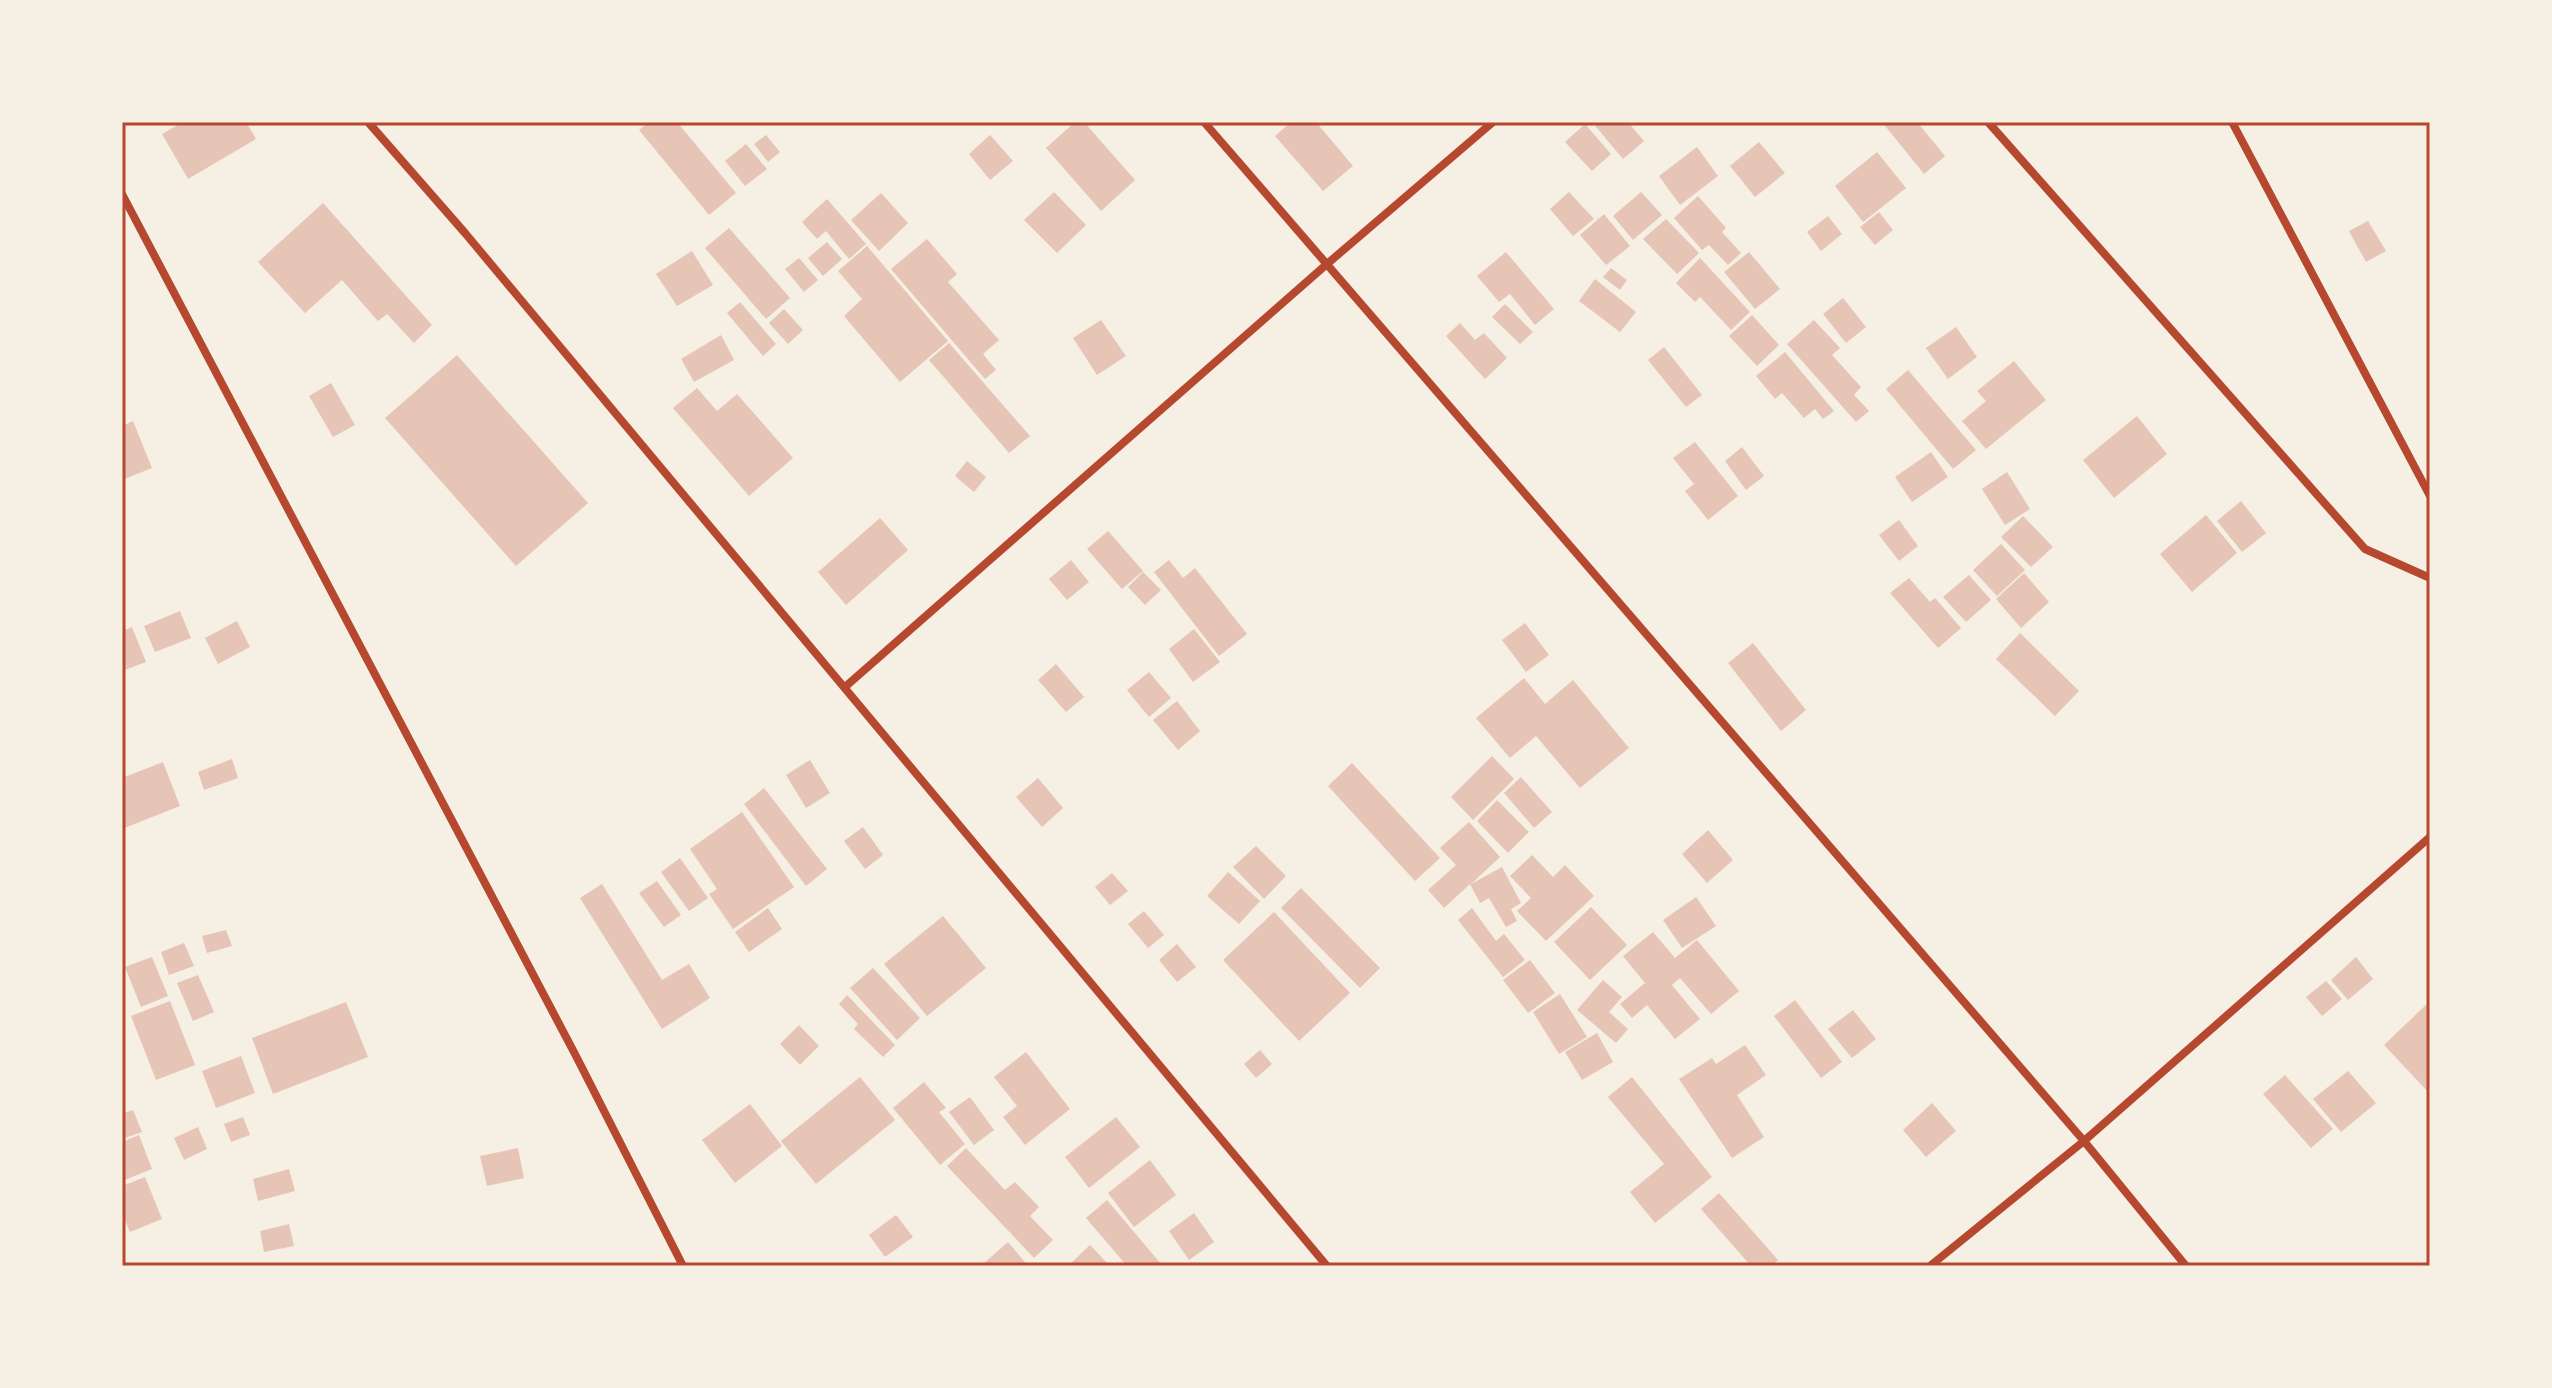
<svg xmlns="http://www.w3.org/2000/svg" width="2552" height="1388" viewBox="0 0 2552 1388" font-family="'Crimson Pro',serif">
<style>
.building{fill:#e6c5b7}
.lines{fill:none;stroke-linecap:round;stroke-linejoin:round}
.minor{stroke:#b5482f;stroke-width:8}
.neatline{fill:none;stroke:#b5482f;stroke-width:3}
</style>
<rect width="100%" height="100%" fill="#f6efe4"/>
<g class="building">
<polygon points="183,122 246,122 256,139 188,179 162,134"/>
<polygon points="649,122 677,122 736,193 709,215 639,130"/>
<polygon points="1075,122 1084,122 1135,180 1101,211 1046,148"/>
<polygon points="1291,122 1316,122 1353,166 1323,191 1275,136"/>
<polygon points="1592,122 1628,122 1644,141 1623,159"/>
<polygon points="1882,122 1917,122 1945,156 1924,174"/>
<polygon points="1585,124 1611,154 1592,171 1565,142"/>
<polygon points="766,135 780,152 768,162 754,144"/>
<polygon points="990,135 1013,161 990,180 969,154"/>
<polygon points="1759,142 1785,173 1755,197 1730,166"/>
<polygon points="746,144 767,169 745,186 725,161"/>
<polygon points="1697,147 1718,176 1680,205 1659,176"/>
<polygon points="1877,152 1906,188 1863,222 1835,186"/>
<polygon points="1054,192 1086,225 1057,253 1024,220"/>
<polygon points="1569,192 1594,219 1573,236 1550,209"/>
<polygon points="1641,192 1662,215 1633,240 1613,216"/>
<polygon points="881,193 908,223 879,251 851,220"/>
<polygon points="1698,196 1726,228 1722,232 1741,253 1728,265 1709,245 1702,250 1674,218"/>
<polygon points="827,199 866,244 849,259 826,231 817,239 802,222"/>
<polygon points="323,203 432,325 414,343 387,314 378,321 342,280 305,313 258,262"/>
<polygon points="1879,212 1893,230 1875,245 1860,227"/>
<polygon points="1604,214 1630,246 1606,265 1580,235"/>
<polygon points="1828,216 1842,234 1821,251 1807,232"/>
<polygon points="1666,219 1699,253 1677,274 1643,239"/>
<polygon points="2368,221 2386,251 2366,262 2349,231"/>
<polygon points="729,228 790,298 766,319 705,248"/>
<polygon points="927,239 957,274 948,282 999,340 983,354 996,370 985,379 891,269"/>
<polygon points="827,242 842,259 823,276 808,258"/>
<polygon points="867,246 948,341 900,382 844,316 862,299 838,271"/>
<polygon points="692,251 713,285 677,306 656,274"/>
<polygon points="1506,252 1554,309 1535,325 1510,294 1499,302 1477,276"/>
<polygon points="1749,252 1780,289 1755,309 1724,272"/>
<polygon points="799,258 818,280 804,292 785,269"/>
<polygon points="1700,258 1750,312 1731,330 1700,297 1695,302 1676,283"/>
<polygon points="1611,268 1627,280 1620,290 1603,277"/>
<polygon points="1595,279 1636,312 1620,332 1579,301"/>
<polygon points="1843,298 1866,327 1846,343 1823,314"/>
<polygon points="740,302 776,344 763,356 727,313"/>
<polygon points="1505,304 1533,332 1520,344 1492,317"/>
<polygon points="784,309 803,330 788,344 769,323"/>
<polygon points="1752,315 1779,345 1757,366 1729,336"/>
<polygon points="1101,320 1126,356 1097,375 1073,338"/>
<polygon points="1814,320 1840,348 1832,355 1861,387 1854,395 1869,411 1856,422 1787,344"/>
<polygon points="1460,323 1475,340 1484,333 1507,358 1485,379 1446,336"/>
<polygon points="1956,327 1977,357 1948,379 1926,348"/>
<polygon points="721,335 734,360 694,382 681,359"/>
<polygon points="949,343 1030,436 1009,453 929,360"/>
<polygon points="1664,347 1702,395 1686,407 1648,360"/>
<polygon points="1785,352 1834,411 1823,419 1815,409 1804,418 1782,393 1775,399 1756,376"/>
<polygon points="457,355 588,503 516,566 385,418"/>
<polygon points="2014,361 2046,400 1986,449 1962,421 1986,401 1977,391"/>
<polygon points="1908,370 1976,450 1953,469 1886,389"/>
<polygon points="331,383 355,425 333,437 309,396"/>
<polygon points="697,388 717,411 737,394 793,458 749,496 673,408"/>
<polygon points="2137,416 2167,454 2114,498 2083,460"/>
<polygon points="133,421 152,468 122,480 122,426"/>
<polygon points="1695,442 1738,496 1708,520 1685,491 1694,484 1673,458"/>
<polygon points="1742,447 1764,476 1746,490 1725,461"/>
<polygon points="1931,452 1948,477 1912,502 1895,477"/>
<polygon points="967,461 986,477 974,492 955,476"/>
<polygon points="2007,472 2030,509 2005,525 1982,489"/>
<polygon points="2241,501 2266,533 2242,552 2217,521"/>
<polygon points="2206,515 2237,553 2192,592 2160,554"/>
<polygon points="2023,516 2053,547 2031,567 2001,537"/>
<polygon points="880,518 908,550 846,605 818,572"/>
<polygon points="1899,520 1918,546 1899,561 1879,535"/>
<polygon points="1108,531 1143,571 1122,589 1087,549"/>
<polygon points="2001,544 2025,570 1997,596 1973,570"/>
<polygon points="1071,560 1089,582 1067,600 1049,579"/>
<polygon points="1169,560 1183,578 1195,568 1247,634 1219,656 1154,572"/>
<polygon points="1143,572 1161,590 1145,605 1128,587"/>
<polygon points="2024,573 2049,602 2021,628 1996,599"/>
<polygon points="1969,575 1991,600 1966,622 1943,597"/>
<polygon points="1909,578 1930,602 1935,598 1961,628 1938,648 1890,593"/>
<polygon points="180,611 191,638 155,652 144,626"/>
<polygon points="237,621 250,647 218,664 205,638"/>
<polygon points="1525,623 1549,655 1526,672 1502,640"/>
<polygon points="132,627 146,662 122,671 122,631"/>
<polygon points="1194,629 1220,662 1193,682 1169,649"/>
<polygon points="2020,633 2079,691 2055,716 1996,659"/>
<polygon points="1753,643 1806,710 1781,731 1728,663"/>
<polygon points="1056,664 1084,697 1066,712 1038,680"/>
<polygon points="1149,672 1171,698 1149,717 1127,690"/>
<polygon points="1524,678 1545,704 1573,680 1629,748 1580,788 1536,736 1510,758 1476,718"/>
<polygon points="1177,701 1200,731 1178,750 1153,720"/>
<polygon points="1492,756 1514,779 1473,820 1451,797"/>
<polygon points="232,759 238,778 204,790 198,772"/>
<polygon points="810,760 830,793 806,808 786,775"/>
<polygon points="163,762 180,806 122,829 122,778"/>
<polygon points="1352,763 1440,858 1415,881 1328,786"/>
<polygon points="1521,777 1552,812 1534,828 1504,793"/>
<polygon points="1038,778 1063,808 1042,827 1016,797"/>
<polygon points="764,788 827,869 806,886 744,804"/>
<polygon points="1497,800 1529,832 1508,853 1477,821"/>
<polygon points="742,812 794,887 733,929 709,894 717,889 690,849"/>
<polygon points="1469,822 1500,857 1471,884 1502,867 1521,903 1511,909 1517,921 1506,927 1489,898 1480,903 1470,884 1444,908 1428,890 1456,865 1440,848"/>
<polygon points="863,827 883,855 865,869 844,841"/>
<polygon points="1708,830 1733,860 1707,883 1682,854"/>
<polygon points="1256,846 1286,876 1264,899 1233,867"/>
<polygon points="1532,855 1553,877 1565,865 1594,896 1546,941 1517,911 1531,898 1510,876"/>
<polygon points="680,858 708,898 689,911 661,872"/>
<polygon points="1228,872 1260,901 1239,924 1207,896"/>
<polygon points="1112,873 1128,891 1110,905 1095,887"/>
<polygon points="657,881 681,915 664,927 639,893"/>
<polygon points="602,884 662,980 689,964 710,998 662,1029 580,898"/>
<polygon points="1301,888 1380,968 1360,988 1281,908"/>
<polygon points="1696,897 1716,926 1682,948 1663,920"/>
<polygon points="1591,907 1627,945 1590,980 1554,942"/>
<polygon points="768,908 782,929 749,952 735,932"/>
<polygon points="1472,908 1496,941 1504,934 1525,960 1503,977 1458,920"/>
<polygon points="1144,911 1164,935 1148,948 1128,924"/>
<polygon points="1274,912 1350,993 1299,1041 1223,960"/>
<polygon points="943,916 986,968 927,1016 884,964"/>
<polygon points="226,930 232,946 207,953 202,936"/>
<polygon points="1653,932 1675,958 1697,940 1739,991 1711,1014 1680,978 1672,985 1700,1019 1675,1039 1647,1005 1632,1018 1620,1004 1645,983 1623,956"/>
<polygon points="184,943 194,966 169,975 161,952"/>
<polygon points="1177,944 1196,967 1177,982 1159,960"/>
<polygon points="152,957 168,996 141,1007 125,967"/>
<polygon points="2356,957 2373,979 2348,1000 2331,980"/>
<polygon points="1530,960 1555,993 1528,1013 1503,980"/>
<polygon points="873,968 920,1018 897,1040 850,988"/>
<polygon points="198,975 214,1012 193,1021 177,983"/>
<polygon points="1603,980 1622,997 1609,1012 1628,1029 1616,1043 1577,1010"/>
<polygon points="2326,981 2342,999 2322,1016 2306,997"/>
<polygon points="1560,994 1587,1037 1559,1054 1533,1012"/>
<polygon points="847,995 895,1045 883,1057 854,1029 858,1024 839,1004"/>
<polygon points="1795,1000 1842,1062 1821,1078 1774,1016"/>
<polygon points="170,1001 195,1065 156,1080 131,1016"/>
<polygon points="2430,1001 2430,1094 2384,1045"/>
<polygon points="346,1002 368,1057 273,1094 252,1038"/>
<polygon points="1853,1010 1876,1039 1852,1058 1828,1029"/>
<polygon points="799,1025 819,1046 800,1065 780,1044"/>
<polygon points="1597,1033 1613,1062 1582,1080 1565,1052"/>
<polygon points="1745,1045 1766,1075 1737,1095 1764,1137 1732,1158 1679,1079 1712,1058 1716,1064"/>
<polygon points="1260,1050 1272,1064 1256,1078 1244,1064"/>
<polygon points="1026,1052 1070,1109 1025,1145 1003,1117 1017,1106 994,1077"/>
<polygon points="241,1056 255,1093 216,1108 202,1071"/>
<polygon points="2348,1071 2376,1103 2341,1132 2313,1099"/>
<polygon points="2285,1075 2333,1129 2311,1148 2263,1094"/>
<polygon points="860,1077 895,1120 816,1184 781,1141"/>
<polygon points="1632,1077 1712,1177 1655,1223 1630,1192 1664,1164 1608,1097"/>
<polygon points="924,1082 946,1108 939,1112 965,1144 940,1165 893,1108"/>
<polygon points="970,1097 994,1130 974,1145 949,1112"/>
<polygon points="1932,1103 1956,1131 1926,1157 1903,1130"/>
<polygon points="750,1104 782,1146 735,1183 702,1140"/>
<polygon points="133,1110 142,1132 122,1139 122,1114"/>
<polygon points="243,1117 250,1135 231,1142 224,1124"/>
<polygon points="1116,1117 1140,1147 1089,1188 1065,1157"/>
<polygon points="198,1127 207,1149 184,1160 174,1138"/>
<polygon points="139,1135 152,1169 122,1181 122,1142"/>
<polygon points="518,1148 524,1178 487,1186 480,1156"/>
<polygon points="966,1148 1005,1190 1015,1182 1039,1207 1030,1216 1053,1240 1034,1258 947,1166"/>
<polygon points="1150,1160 1176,1195 1134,1227 1108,1193"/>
<polygon points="289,1169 295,1191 258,1201 253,1179"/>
<polygon points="145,1177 162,1219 130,1232 122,1213 122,1186"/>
<polygon points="1719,1193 1778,1260 1771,1266 1751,1266 1701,1209"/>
<polygon points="1107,1200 1161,1264 1159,1266 1127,1266 1086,1218"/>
<polygon points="1194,1213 1214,1242 1189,1260 1169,1231"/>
<polygon points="896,1215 913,1237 885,1257 869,1235"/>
<polygon points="289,1224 294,1246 264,1252 260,1231"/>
<polygon points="1008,1242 1028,1266 981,1266"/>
<polygon points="1090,1245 1110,1266 1068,1266"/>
</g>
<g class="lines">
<g class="minor">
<polyline points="368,122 465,233 1327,1266"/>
<polyline points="1204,122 2084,1141 2186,1266"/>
<polyline points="1988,122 2365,549 2430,578"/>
<polyline points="2232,122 2430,496"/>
<polyline points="122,194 576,1056 683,1266"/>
<polyline points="845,687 1327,264 1493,122"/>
<polyline points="1930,1266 2084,1141 2430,837"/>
</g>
</g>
<rect width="2552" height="1388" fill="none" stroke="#f6efe4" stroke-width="248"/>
<rect x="124" y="124" width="2304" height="1140" class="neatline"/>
</svg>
